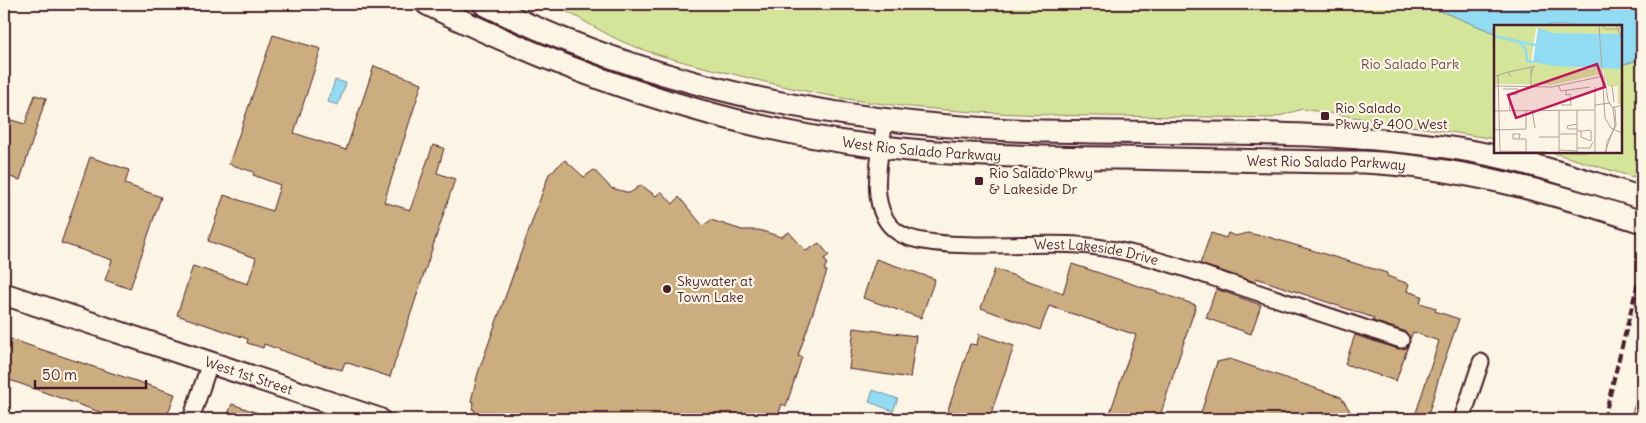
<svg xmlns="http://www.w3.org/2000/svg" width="1646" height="423" viewBox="0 0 1646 423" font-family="Delius,sans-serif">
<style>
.green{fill:#d4e599;stroke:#8f8262}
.water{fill:#92dcf3;stroke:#7590a3}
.building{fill:#ccad80;stroke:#4a1f2b}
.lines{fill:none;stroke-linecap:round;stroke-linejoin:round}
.street-casing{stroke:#4a1f2b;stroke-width:19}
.secondary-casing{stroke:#4a1f2b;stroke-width:25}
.street{stroke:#fcf5e5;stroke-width:15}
.secondary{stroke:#fcf5e5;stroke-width:21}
.tram{stroke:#4a1f2b;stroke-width:1}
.rail{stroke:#4a1f2b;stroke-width:4;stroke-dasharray:8 4;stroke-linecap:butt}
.poi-dot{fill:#4a1f2b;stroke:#fcf5e5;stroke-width:2}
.labels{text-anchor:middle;stroke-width:4.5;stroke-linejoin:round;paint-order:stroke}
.park-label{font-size:14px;fill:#6c5046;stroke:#fcf5e5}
.poi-label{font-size:14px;fill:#4a1f2b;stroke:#fcf5e5;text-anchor:start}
.street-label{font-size:14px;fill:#4a1f2b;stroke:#fcf5e5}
.inset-river{fill:none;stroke:#92dcf3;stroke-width:2.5}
.inset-road{fill:none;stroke:#b59f9b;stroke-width:1}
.view{fill:#c2185b;fill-opacity:0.15;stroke:#c2185b;stroke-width:2.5}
.inset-edge{fill:none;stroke:#4a1f2b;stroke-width:2.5}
</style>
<rect width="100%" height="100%" fill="#fcf5e5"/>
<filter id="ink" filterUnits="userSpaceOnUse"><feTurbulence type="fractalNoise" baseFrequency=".02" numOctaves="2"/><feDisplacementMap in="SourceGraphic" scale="10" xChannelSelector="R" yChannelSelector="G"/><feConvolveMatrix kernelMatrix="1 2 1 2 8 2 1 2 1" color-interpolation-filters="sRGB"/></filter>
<g filter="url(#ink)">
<g class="green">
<path d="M551,4H1423L1495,33V139L1302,109L1273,118C1134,115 984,120 847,99C807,92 768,83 729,73C695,65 660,57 628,44C601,33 577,15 551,4Z"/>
<polygon points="1642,59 1642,177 1634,175 1633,177 1547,151 1620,151 1620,65"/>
</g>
<g class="water">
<polygon points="1423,4 1642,4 1642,59 1620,65 1620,26 1495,26 1495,33"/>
<polygon points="335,80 346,83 338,105 328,102"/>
<polygon points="873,390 898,399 893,411 869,402"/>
</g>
<g class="building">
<polygon points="273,35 321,49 294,133 346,150 374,66 422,83 384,202 410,210 433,145 444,148 437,173 455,179 390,377 345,362 342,370 319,364 264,344 263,348 247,343 248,339 177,315 193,266 248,284 256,258 208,241 224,195 272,211 279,189 280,185 253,175 254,172 229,164"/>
<polygon points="35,95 46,98 20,180 4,175 4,142 11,120 25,124"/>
<polygon points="90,157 129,170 125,184 161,197 130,289 105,280 112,260 61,243"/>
<polygon points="565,160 584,177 594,170 611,188 630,193 641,185 656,196 661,191 673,204 679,197 703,226 711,220 742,230 759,230 781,237 789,232 806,251 819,243 829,255 824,259 827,263 824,270 827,271 798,356 802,357 786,406 782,404 777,419 477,419 477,416 474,414 475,410 472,409 474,402 471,401 478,373 549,174"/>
<polygon points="1211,233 1226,238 1228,233 1235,236 1248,233 1261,236 1262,235 1387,273 1387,276 1409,284 1407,291 1422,296 1420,303 1436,308 1435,311 1459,319 1441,370 1427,419 1414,419 1439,341 1413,332 1410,339 1404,331 1373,321 1374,318 1256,278 1255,282 1200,264"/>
<polygon points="876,259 935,279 921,318 863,298"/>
<polygon points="1072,264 1196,305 1159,419 1108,419 1136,335 1049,306 1040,330 981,308 995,269 1063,293"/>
<polygon points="1216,289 1261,305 1251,334 1206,318"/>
<polygon points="854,328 916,336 910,378 849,369"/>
<polygon points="979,334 1014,346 989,419 945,419 970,344 977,345"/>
<polygon points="1355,335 1398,349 1408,346 1396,381 1345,364"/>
<polygon points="4,337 175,394 166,419 130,419 121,416 119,419 107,419 108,415 4,378"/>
<polygon points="1230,359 1341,397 1350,411 1347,419 1199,419 1217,362"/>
<polygon points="232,404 269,417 269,419 226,419"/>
</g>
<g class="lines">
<g class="street-casing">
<g id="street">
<path id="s1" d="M885,120C881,153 864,211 899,233C930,253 1039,241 1079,245C1131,249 1180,267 1229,283C1287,302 1344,321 1401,340"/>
<polyline points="191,419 210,363"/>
<polyline points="1462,419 1481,362"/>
</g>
</g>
<g class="secondary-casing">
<g id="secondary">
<path id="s2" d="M427,4C564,72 713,125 866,145C949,156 1034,157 1117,158C1199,159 1281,162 1363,162C1460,167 1551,192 1642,222"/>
<path d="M484,4C648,85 831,122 1013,130C1161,136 1311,126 1458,149C1521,159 1582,179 1642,198"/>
<path id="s3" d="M4,294L379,419"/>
</g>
</g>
<use href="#street" class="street"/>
<use href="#secondary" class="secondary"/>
<g class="tram">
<polyline points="1630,419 1642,383"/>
<polyline points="1640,419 1642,412"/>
</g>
<polyline class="rail" points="1604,419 1642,266"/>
</g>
</g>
<g class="poi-dot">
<rect x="1320" y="111" width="10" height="10" rx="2.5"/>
<rect x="974" y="176" width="10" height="10" rx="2.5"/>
<circle cx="667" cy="289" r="5"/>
</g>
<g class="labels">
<g class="park-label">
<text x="1410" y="69">Rio Salado Park</text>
</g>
<g class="poi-label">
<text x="1335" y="113">Rio Salado<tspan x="1335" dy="16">Pkwy &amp; 400 West</tspan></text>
<text x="989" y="178">Rio Salado Pkwy<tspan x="989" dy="16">&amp; Lakeside Dr</tspan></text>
<text x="677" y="286">Skywater at<tspan x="677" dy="16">Town Lake</tspan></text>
</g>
<g class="street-label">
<text dy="5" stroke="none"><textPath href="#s2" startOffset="519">West Rio Salado Parkway</textPath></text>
<text dy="5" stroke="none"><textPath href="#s2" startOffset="924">West Rio Salado Parkway</textPath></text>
<text dy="5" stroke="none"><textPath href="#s1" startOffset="320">West Lakeside Drive</textPath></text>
<text dy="5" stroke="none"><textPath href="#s3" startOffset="258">West 1st Street</textPath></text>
</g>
</g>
<g transform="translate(1494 25)">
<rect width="128" height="128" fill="#fcf5e5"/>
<path d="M0,0H127V9L59,8L42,3L37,36L95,44L107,41V49L58,60L0,59ZM108,41L127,44V79H124V61L114,62Z" fill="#d4e599"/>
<path d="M44,3L59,8L127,9V44L59,41L39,37Z" fill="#92dcf3"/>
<path class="inset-river" d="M0,11L45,21M26,18L32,25L33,36L39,37"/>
<path class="inset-road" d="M105,0L111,93L117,103L128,108M107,0L112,4H124L128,1M122,0L128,14M14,47L37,42M4,50L6,127M2,51L14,47L17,52M64,60L67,66L96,62M118,60L120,77M0,61L58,62L110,51L114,75L119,84L121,81M37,62V42L40,41L37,49M9,64H24L23,69L15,70L16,86M67,80H77L76,69L72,70V65M101,80L116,78M38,85L41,103M83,85V127M0,86L100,85M83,99L73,101L74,104H83M0,105L32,104V85M83,106H89L96,105L97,106V116L87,112V106M65,109H83M45,112H65M25,114L26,109H19V114H32V126M83,123H96L99,117M65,125L83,126M6,126L52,127M65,127V85M101,127V62M111,127L121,100L119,83L128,80M112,127L113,117L122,101L121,84"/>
<path class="view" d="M103,39L111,62L22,93L14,70Z"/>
<rect width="128" height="128" class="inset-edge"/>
</g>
<rect width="1646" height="423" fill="none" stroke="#fcf5e5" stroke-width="20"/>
<rect x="10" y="10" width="1626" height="403" fill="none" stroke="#4a1f2b" stroke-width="2" filter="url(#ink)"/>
<path d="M35 380v8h111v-8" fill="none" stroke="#4a1f2b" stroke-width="2.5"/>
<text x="42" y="380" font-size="15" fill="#4a1f2b" stroke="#fcf5e5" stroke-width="4" paint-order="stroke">50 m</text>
</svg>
